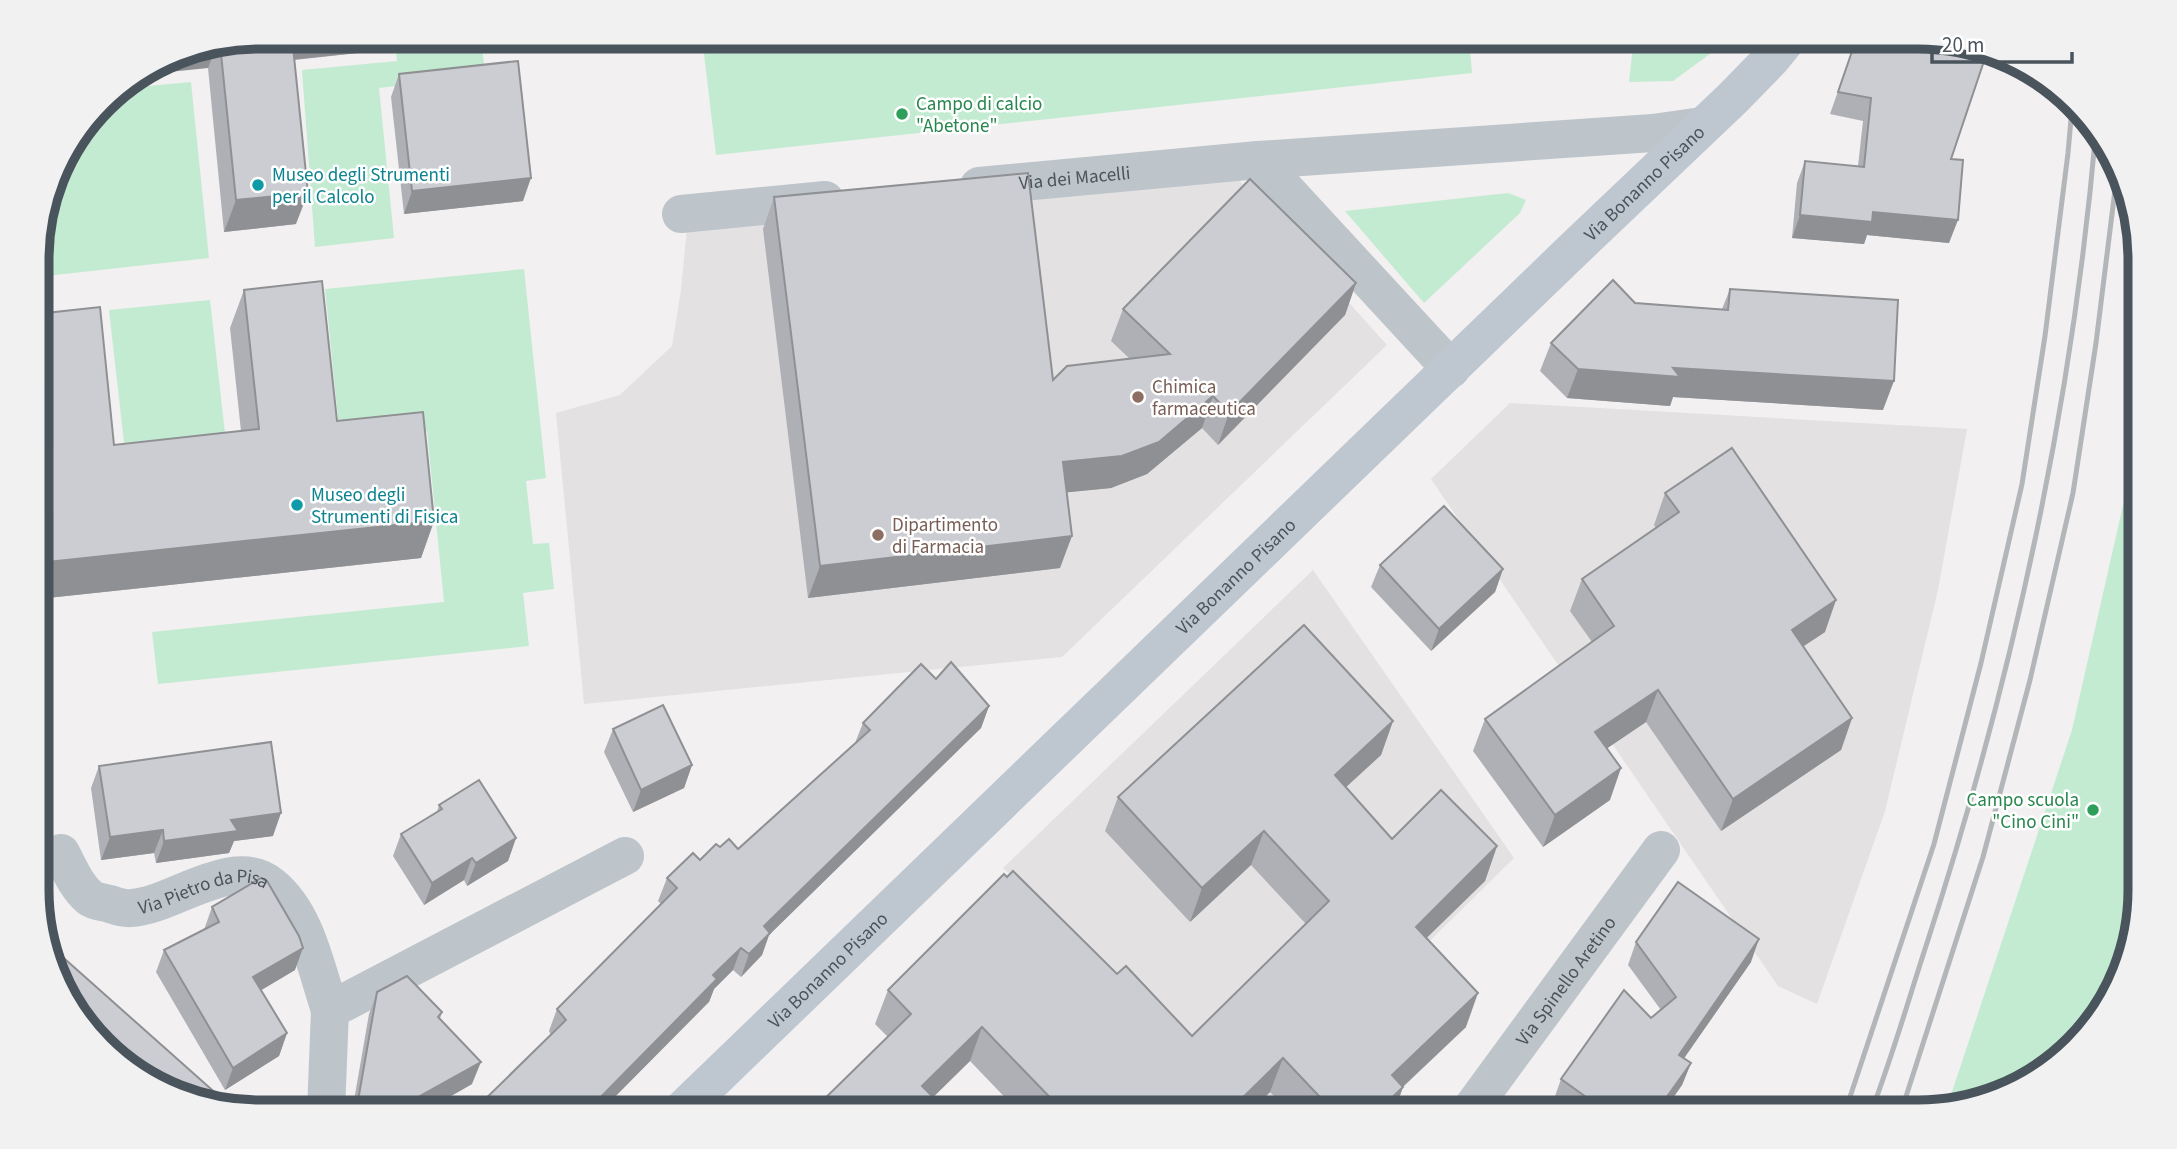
<svg xmlns="http://www.w3.org/2000/svg" width="2177" height="1149" viewBox="0 0 2177 1149" font-family="'Source Sans 3',sans-serif">
<style>
.education{fill:#e3e1e1}
.green{fill:#c3ebd1}
.lines{fill:none;stroke-linecap:round;stroke-linejoin:round}
.minor{stroke:#bdc5cb;stroke-width:38}
.secondary{stroke:#bec7d0;stroke-width:38}
.rail{stroke:#b3b6b9;stroke-width:5}
.wall{fill:#afb0b5}
.shaded-wall{fill:#8e9093}
.building{fill:#cbcdd2;stroke:#8e9093;stroke-width:2}
.leisure-dot{fill:#2e9e5b;stroke:#fff;stroke-width:2.5}
.culture-dot{fill:#0f9aa8;stroke:#fff;stroke-width:2.5}
.education-dot{fill:#8d6e63;stroke:#fff;stroke-width:2.5}
.labels{text-anchor:middle;stroke-width:5;stroke-linejoin:round;paint-order:stroke}
.leisure-label{font-size:19px;fill:#27864d;stroke:#fff;text-anchor:start}
.culture-label{font-size:19px;fill:#0d838f;stroke:#fff;text-anchor:start}
.street-label{font-size:19px;fill:#4a545c;stroke:#fff}
.education-label{font-size:19px;fill:#785e54;stroke:#fff;text-anchor:start}
.rim{fill:none;stroke:#4a545c;stroke-width:9}
</style>
<rect width="100%" height="100%" fill="#f2f0f0"/>
<g class="education">
<polygon points="1236,177 1387,345 1062,657 584,704 556,413 620,395 672,346 681,290 687,227"/>
<polygon points="1510,403 1967,429 1938,590 1885,811 1817,1004 1778,986 1431,479"/>
<polygon points="1313,570 1514,858 1256,1112 1003,868"/>
</g>
<g class="green">
<polygon points="395,37 481,37 485,75 379,88 394,238 315,247 302,70 397,61"/>
<polygon points="702,37 1469,37 1472,73 716,155"/>
<polygon points="1634,37 1729,37 1718,48 1673,81 1629,82"/>
<polygon points="191,82 209,258 37,277 37,244 60,160 112,92 117,89"/>
<polygon points="1508,193 1526,200 1520,213 1424,303 1345,211"/>
<polygon points="524,269 546,478 526,481 533,544 549,543 554,589 523,593 529,646 158,684 152,632 444,602 427,431 340,438 325,289"/>
<polygon points="210,300 225,433 124,443 109,310"/>
<polygon points="2139,435 2140,890 2117,989 2041,1075 1947,1107 2072,730"/>
</g>
<g class="lines">
<g class="minor">
<polyline points="1258,160 1451,369"/>
<path id="s1" d="M979,186L1258,160L1653,133L1702,126"/>
<polyline points="681,214 825,200"/>
<path id="s2" d="M61,853C69,868 76,886 90,898C95,902 104,902 110,904C116,906 124,909 131,908C171,907 233,853 272,886C307,915 316,969 330,1010"/>
<polyline points="326,1112 330,1010 625,856"/>
<path id="s3" d="M1469,1112L1661,850"/>
</g>
<path class="secondary" id="s4" d="M680,1112L1572,251L1733,98L1771,59L1789,37"/>
<g class="rail">
<polyline points="1845,1112 1934,844 1981,663 2022,484 2045,336 2068,153 2072,108"/>
<path d="M1871,1112C1892,1058 1908,1001 1926,946C2012,682 2072,407 2096,130"/>
<polyline points="1901,1112 1983,857 2030,680 2073,493 2096,343 2117,174"/>
</g>
</g>
<g class="wall">
<polygon points="259,37 376,51 295,60 296,224 224,232 208,68 174,54"/>
<polygon points="1857,37 1918,37 1984,52 1979,60 1951,159 1949,243 1867,235 1864,244 1792,238 1797,183 1805,161 1858,166 1863,121 1830,114"/>
<polygon points="399,74 523,201 404,214 391,97"/>
<polygon points="774,197 1053,380 1130,359 1111,341 1123,309 1356,283 1345,315 1218,445 1202,428 1147,474 1111,488 1067,492 1060,568 808,598 763,229"/>
<polygon points="1730,289 1883,410 1673,397 1670,406 1567,398 1540,371 1551,343 1635,303 1722,309"/>
<polygon points="244,290 337,421 434,521 421,558 38,599 37,314 114,445 241,431 230,328"/>
<polygon points="1665,493 1825,632 1803,646 1852,718 1841,750 1721,831 1646,722 1607,748 1610,800 1543,847 1473,751 1485,719 1592,642 1570,611 1582,579 1656,528 1654,525"/>
<polygon points="1380,565 1503,569 1495,592 1431,651 1371,587"/>
<polygon points="936,679 989,706 981,728 769,935 762,955 741,977 733,970 714,989 709,1002 551,1035 549,1031 557,1009 661,904 658,901 667,878 700,860 720,847 738,849 855,743 863,723"/>
<polygon points="1393,721 1381,755 1346,787 1392,839 1497,846 1485,881 1426,938 1466,1027 1403,1087 1394,1112 1289,1112 1270,1092 1250,1112 1019,1112 970,1061 933,1097 941,1105 938,1112 811,1112 888,1037 875,1024 888,990 1117,974 1192,1036 1306,924 1251,865 1190,922 1105,831 1118,797"/>
<polygon points="613,729 692,765 684,788 633,812 604,752"/>
<polygon points="99,766 273,836 234,841 229,853 156,863 154,853 101,860 91,788"/>
<polygon points="439,805 516,838 508,861 467,886 464,880 424,905 393,856 401,834 437,812"/>
<polygon points="212,907 295,970 261,990 287,1033 279,1056 225,1090 156,972 164,950 204,930"/>
<polygon points="1636,942 1751,962 1684,1058 1691,1063 1682,1085 1663,1112 1567,1112 1553,1102 1561,1079 1651,1018 1661,1010 1628,965"/>
<polygon points="377,992 442,1012 440,1019 472,1084 423,1112 352,1112 369,1014"/>
</g>
<g class="shaded-wall">
<polygon points="289,37 381,37 376,51 280,61"/>
<polygon points="217,45 208,68 140,75 174,54"/>
<polygon points="1980,51 1984,52 1967,81 1975,59"/>
<polygon points="531,178 523,201 404,214 412,191"/>
<polygon points="308,193 296,224 224,232 236,200"/>
<polygon points="1873,212 1958,220 1949,243 1867,235 1864,244 1792,238 1800,215"/>
<polygon points="1356,283 1345,315 1218,445 1229,413"/>
<polygon points="1673,368 1894,381 1883,410 1673,397 1670,406 1567,398 1578,369"/>
<polygon points="1213,396 1202,428 1147,474 1111,488 1051,494 1063,462"/>
<polygon points="434,521 421,558 38,599 38,563"/>
<polygon points="1072,536 1060,568 808,598 820,566"/>
<polygon points="1503,569 1495,592 1431,651 1439,629"/>
<polygon points="1836,600 1825,632 1780,662 1792,630"/>
<polygon points="1658,690 1646,722 1584,764 1595,732"/>
<polygon points="989,706 981,728 769,935 762,955 741,977 749,954 764,926"/>
<polygon points="1852,718 1841,750 1721,831 1733,799"/>
<polygon points="1393,721 1381,755 1322,809 1335,775"/>
<polygon points="692,765 684,788 633,812 641,790"/>
<polygon points="1621,768 1610,800 1543,847 1555,815"/>
<polygon points="281,813 273,836 234,841 229,853 156,863 164,841 231,820"/>
<polygon points="163,830 154,853 101,860 110,837"/>
<polygon points="1264,831 1251,865 1190,922 1202,888"/>
<polygon points="516,838 508,861 467,886 476,863"/>
<polygon points="1497,846 1485,881 1403,961 1416,927"/>
<polygon points="472,858 464,880 424,905 432,883"/>
<polygon points="1759,939 1751,962 1671,1077 1679,1055"/>
<polygon points="303,948 295,970 245,1000 253,977"/>
<polygon points="741,948 733,970 714,989 709,1002 600,1112 586,1112 713,975"/>
<polygon points="1478,993 1466,1027 1379,1109 1392,1075"/>
<polygon points="982,1027 970,1061 918,1112 922,1086"/>
<polygon points="287,1033 279,1056 225,1090 233,1068"/>
<polygon points="1283,1058 1270,1092 1250,1112 1228,1112"/>
<polygon points="481,1062 472,1084 423,1112 391,1112"/>
<polygon points="1691,1063 1682,1085 1663,1112 1656,1112"/>
<polygon points="1403,1087 1394,1112 1377,1112"/>
</g>
<g class="building">
<polygon points="259,37 292,37 308,193 236,200 220,44"/>
<polygon points="1857,37 1918,37 1980,51 1975,59 1984,61 1951,159 1963,160 1958,220 1873,212 1872,222 1800,215 1805,161 1864,167 1871,98 1838,92"/>
<polygon points="518,61 531,178 412,191 399,74"/>
<polygon points="1028,173 1053,380 1067,366 1170,354 1123,309 1250,179 1356,283 1229,413 1213,396 1159,442 1122,456 1063,462 1072,536 820,566 774,197"/>
<polygon points="1613,280 1635,303 1728,310 1730,289 1898,300 1894,381 1673,368 1680,377 1578,369 1551,343"/>
<polygon points="322,281 337,421 423,412 434,521 38,563 37,314 100,307 114,445 259,429 244,290"/>
<polygon points="1732,448 1836,600 1792,630 1852,718 1733,799 1658,690 1595,732 1621,768 1555,815 1485,719 1614,626 1582,579 1679,512 1665,493"/>
<polygon points="1444,506 1503,569 1439,629 1380,565"/>
<polygon points="1304,625 1393,721 1335,775 1392,839 1441,790 1497,846 1416,927 1478,993 1392,1075 1403,1087 1377,1112 1334,1112 1283,1058 1228,1112 1078,1112 1077,1111 1076,1112 1064,1112 982,1027 922,1086 941,1105 934,1112 811,1112 911,1014 888,990 1004,874 1007,877 1013,871 1117,974 1126,966 1192,1036 1329,901 1264,831 1202,888 1118,797"/>
<polygon points="951,662 989,706 764,926 770,933 749,954 741,948 713,975 717,979 586,1112 472,1112 566,1020 557,1009 677,888 667,878 693,853 700,860 716,844 720,847 729,839 738,849 870,730 863,723 921,664 936,679"/>
<polygon points="663,705 692,765 641,790 613,729"/>
<polygon points="271,742 281,813 231,820 238,831 164,841 163,830 110,837 99,766"/>
<polygon points="479,780 516,838 476,863 472,858 432,883 401,834 442,809 439,805"/>
<polygon points="261,878 267,881 299,936 303,948 253,977 287,1033 233,1068 164,950 219,922 212,907"/>
<polygon points="1678,882 1759,939 1679,1055 1691,1063 1656,1112 1607,1112 1561,1079 1624,990 1651,1018 1676,997 1636,942"/>
<polygon points="48,944 229,1105 160,1089 74,1014"/>
<polygon points="407,976 442,1012 438,1017 481,1062 391,1112 356,1112 377,992"/>
</g>
<g class="leisure-dot">
<circle cx="902" cy="114" r="7"/>
<circle cx="2093" cy="810" r="7"/>
</g>
<g class="culture-dot">
<circle cx="258" cy="185" r="7"/>
<circle cx="297" cy="505" r="7"/>
</g>
<g class="education-dot">
<circle cx="1138" cy="397" r="7"/>
<circle cx="878" cy="535" r="7"/>
</g>
<g class="labels">
<g class="leisure-label">
<text x="916" y="110">Campo di calcio<tspan x="916" dy="22">"Abetone"</tspan></text>
<text x="2079" y="806" text-anchor="end">Campo scuola<tspan x="2079" dy="22">"Cino Cini"</tspan></text>
</g>
<g class="culture-label">
<text x="272" y="181">Museo degli Strumenti<tspan x="272" dy="22">per il Calcolo</tspan></text>
<text x="311" y="501">Museo degli<tspan x="311" dy="22">Strumenti di Fisica</tspan></text>
</g>
<g class="street-label">
<text dy="7" stroke="none"><textPath href="#s1" startOffset="96">Via dei Macelli</textPath></text>
<text dy="7" stroke="none"><textPath href="#s4" startOffset="1339">Via Bonanno Pisano</textPath></text>
<text dy="7" stroke="none"><textPath href="#s4" startOffset="772">Via Bonanno Pisano</textPath></text>
<text dy="7" stroke="none"><textPath href="#s2" startOffset="172">Via Pietro da Pisa</textPath></text>
<text dy="7" stroke="none"><textPath href="#s4" startOffset="205">Via Bonanno Pisano</textPath></text>
<text dy="7" stroke="none"><textPath href="#s3" startOffset="163">Via Spinello Aretino</textPath></text>
</g>
<g class="education-label">
<text x="1152" y="393">Chimica<tspan x="1152" dy="22">farmaceutica</tspan></text>
<text x="892" y="531">Dipartimento<tspan x="892" dy="22">di Farmacia</tspan></text>
</g>
</g>
<path d="M0 0H2177V1149H0ZM259 49H1918A210 210 0 0 1 2128 259V890A210 210 0 0 1 1918 1100H259A210 210 0 0 1 49 890V259A210 210 0 0 1 259 49Z" fill="#f1f1f2" fill-rule="evenodd"/>
<path class="rim" d="M259 49H1918A210 210 0 0 1 2128 259V890A210 210 0 0 1 1918 1100H259A210 210 0 0 1 49 890V259A210 210 0 0 1 259 49Z"/>
<path d="M1932 52v10h140v-10" fill="none" stroke="#4a545c" stroke-width="3.5"/>
<text x="1942" y="52" font-size="21" fill="#4a545c" stroke="#ffffff" stroke-width="5" paint-order="stroke">20 m</text>
</svg>
